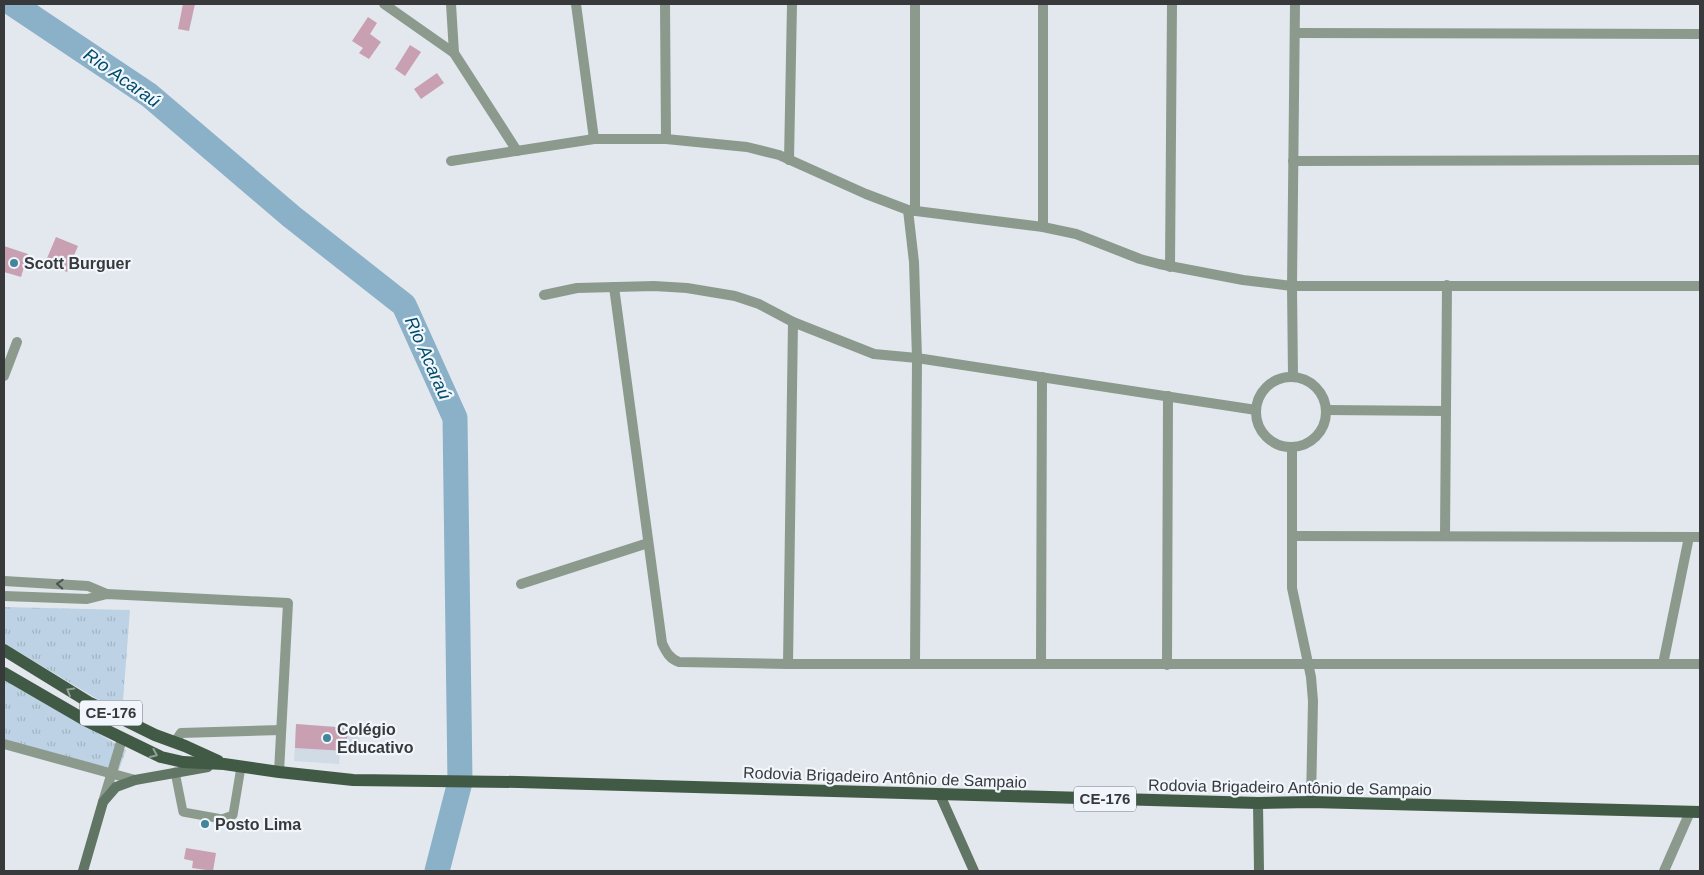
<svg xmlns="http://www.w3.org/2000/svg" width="1704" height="875" viewBox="0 0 1704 875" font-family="Helvetica,sans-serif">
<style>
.built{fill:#d0dbe5}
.park{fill:url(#park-tufts)}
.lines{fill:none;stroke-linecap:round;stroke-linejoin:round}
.river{stroke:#8ab1c8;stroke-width:25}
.building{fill:#c9a0b2}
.lane{stroke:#8c9a8e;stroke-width:9}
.street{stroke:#8c9a8e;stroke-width:10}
.secondary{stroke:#607563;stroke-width:10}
.primary{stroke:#415a45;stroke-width:12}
.oneway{stroke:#4c5150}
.oneway2{stroke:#90a097}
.poi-dot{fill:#458499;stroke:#f0f6fb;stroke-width:2}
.labels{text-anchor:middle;stroke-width:4.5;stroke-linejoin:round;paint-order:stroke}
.shield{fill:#f0f6fb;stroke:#6e7275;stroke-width:1}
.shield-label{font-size:15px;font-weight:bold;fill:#37393b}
.poi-label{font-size:16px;font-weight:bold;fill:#37393b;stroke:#f0f6fb;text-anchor:start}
.street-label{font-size:16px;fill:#37393b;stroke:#f0f6fb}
.water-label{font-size:18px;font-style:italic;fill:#004b6b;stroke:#f0f6fb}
</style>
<defs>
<pattern id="park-tufts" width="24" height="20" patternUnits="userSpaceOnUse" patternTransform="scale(1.25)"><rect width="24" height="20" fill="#bdd2e4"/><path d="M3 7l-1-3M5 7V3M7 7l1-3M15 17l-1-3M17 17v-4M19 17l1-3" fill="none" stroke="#a3b5c4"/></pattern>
</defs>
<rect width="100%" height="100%" fill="#e3e8ee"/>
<polygon class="built" points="296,724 360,728 359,752 340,751 339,764 294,761"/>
<g class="park">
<polygon points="4,607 130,610 122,714 4,643"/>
<polygon points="4,677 126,750 119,770 4,742"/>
</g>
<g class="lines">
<polyline class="river" points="13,4 149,95 292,217 404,305 455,418 460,782 437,871"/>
</g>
<g class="building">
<polygon points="183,4 195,4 189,31 178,29"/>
<polygon points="368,17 377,23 370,34 381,42 369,59 359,53 363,48 352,41"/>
<polygon points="410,45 421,52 405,76 395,69"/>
<polygon points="437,73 444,83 421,99 414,89"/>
<polygon points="56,237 78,246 67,272 45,263"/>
<polygon points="4,246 28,254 21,277 4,272"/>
<polygon points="296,724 348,728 346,751 295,748"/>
<polygon points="186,848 216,853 213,871 192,868 193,861 184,859"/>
</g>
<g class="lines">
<polyline class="lane" points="175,772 183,812 222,819 233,815 241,767"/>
<g class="street">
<polyline points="384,4 454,53 517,151"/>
<polyline points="451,4 454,53"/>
<polyline points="576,4 594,139"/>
<polyline points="665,4 666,139"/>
<polyline points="915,4 915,211"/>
<polyline points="1043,4 1043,227"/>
<polyline points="1295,33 1700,34"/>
<polyline points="789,160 792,4"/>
<polyline points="451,161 594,139 666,139 747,147 779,155 866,194 908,210 1043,227 1076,234 1140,259 1159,264 1243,280 1292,286 1700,286"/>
<polyline points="1293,161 1700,160"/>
<polyline points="908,210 914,262 917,358 915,664"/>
<polyline points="1170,267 1172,4"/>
<path d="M614,287L662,643C666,652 670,659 679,662L788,664H1700"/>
<polyline points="544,295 577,288 654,286 687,288 735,296 759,304 793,322 874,354 917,358 1256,410"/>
<polyline points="4,376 17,342"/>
<polyline points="1293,377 1292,286 1295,4"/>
<circle cx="1291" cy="412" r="35"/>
<polyline points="1326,410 1446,411"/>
<polyline points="1292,448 1292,588 1311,677 1313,701 1311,802"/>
<polyline points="1292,536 1700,537"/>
<polyline points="1445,536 1447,285"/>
<polyline points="4,581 88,586 107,594"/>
<polyline points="521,584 648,543"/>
<polyline points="4,596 87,599 107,594 288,603 279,772"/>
<polyline points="788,664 793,322"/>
<polyline points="1041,664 1042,377"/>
<polyline points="1663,664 1689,537"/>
<polyline points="1167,665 1168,396"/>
<polyline points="175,742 181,733 281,730"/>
<polyline points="4,744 135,780"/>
<polyline points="103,802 122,739"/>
<polyline points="1664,871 1690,812"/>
</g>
<g class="secondary">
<polyline points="940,795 974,871"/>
<polyline points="1258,803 1259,871"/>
<polyline points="83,871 103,802 116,787 135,780 208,767"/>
</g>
<g class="primary">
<polyline points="4,650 90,703 155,735 185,746 218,761"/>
<polyline points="4,673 85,720 161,757 183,762 224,764 279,772 353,780 519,782 1258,803 1311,802 1700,812"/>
</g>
</g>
<defs><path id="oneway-chevron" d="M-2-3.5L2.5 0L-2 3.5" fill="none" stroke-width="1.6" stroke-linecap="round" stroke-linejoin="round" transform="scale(1.25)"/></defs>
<use class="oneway" href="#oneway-chevron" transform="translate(60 584) rotate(-177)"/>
<g class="oneway2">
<use href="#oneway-chevron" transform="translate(70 691) rotate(-149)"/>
<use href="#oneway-chevron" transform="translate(154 754) rotate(24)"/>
</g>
<g class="poi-dot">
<circle cx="14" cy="263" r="5"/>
<circle cx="327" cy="738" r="5"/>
<circle cx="205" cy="824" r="5"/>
</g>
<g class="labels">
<g class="shield">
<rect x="80" y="700.5" width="62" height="25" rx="4"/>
<rect x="1074" y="786.5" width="62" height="25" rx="4"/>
</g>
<g class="shield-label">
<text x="111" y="718">CE-176</text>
<text x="1105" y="804">CE-176</text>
</g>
<g class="poi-label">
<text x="24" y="269">Scott Burguer</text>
<text x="337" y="735">Colégio<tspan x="337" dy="18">Educativo</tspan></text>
<text x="215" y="830">Posto Lima</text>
</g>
<g class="street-label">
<text transform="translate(885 777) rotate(2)" y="6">Rodovia Brigadeiro Antônio de Sampaio</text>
<text transform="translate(1290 787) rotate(1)" y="6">Rodovia Brigadeiro Antônio de Sampaio</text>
</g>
<g class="water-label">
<text transform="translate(122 78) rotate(35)" y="6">Rio Acaraú</text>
<text transform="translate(428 358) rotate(66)" y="6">Rio Acaraú</text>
</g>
</g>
<rect width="1704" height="875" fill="none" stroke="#37393b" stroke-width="10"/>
</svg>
